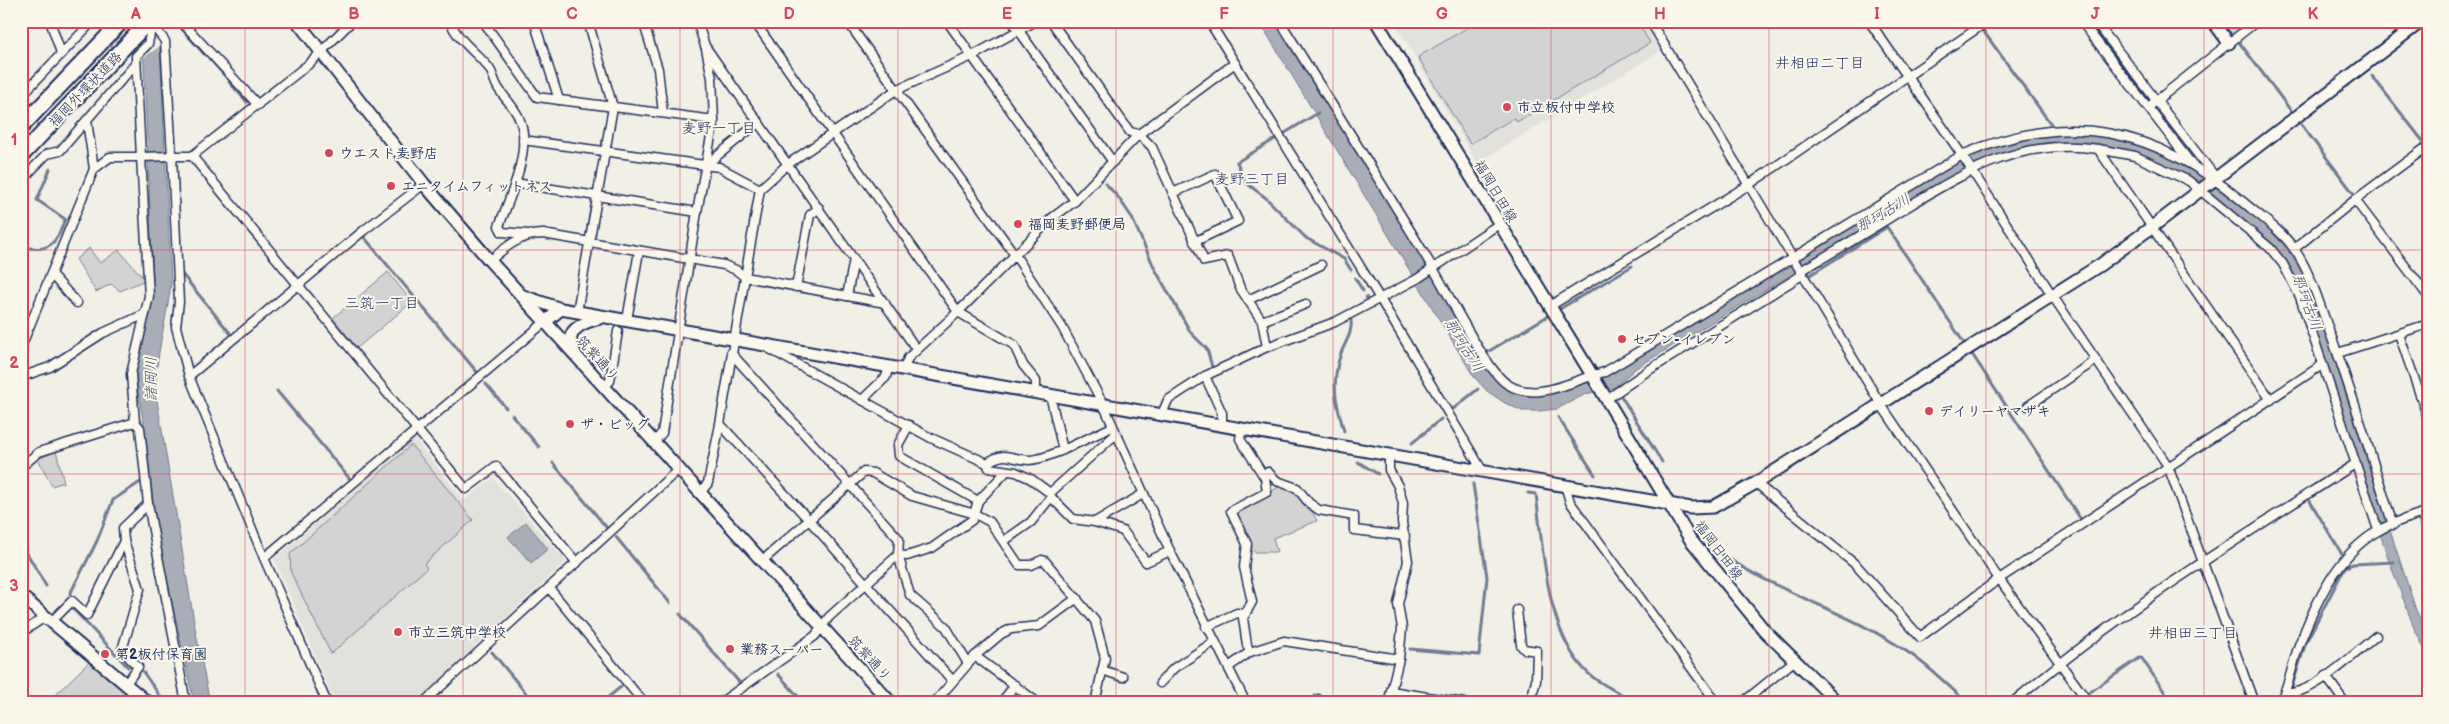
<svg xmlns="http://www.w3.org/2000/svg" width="2449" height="724" viewBox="0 0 2449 724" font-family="'Balsamiq Sans','Klee One',sans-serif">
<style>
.built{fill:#e2e1dc}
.green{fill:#d2d3d2;stroke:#768198}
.water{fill:#a9adb7;stroke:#707b93}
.pier{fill:#f2efe6}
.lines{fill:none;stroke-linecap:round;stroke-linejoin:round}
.stream{stroke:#707b93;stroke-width:3}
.street-casing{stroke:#1b2f5e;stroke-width:11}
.secondary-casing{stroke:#1b2f5e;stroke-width:15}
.highway-casing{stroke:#1b2f5e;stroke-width:18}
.street{stroke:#fbf7ec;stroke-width:8}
.secondary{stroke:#fbf7ec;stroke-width:11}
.highway{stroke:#fbf7ec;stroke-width:14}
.highway-bridge-casing{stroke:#1b2f5e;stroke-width:18;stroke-linecap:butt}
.highway-bridge{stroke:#fbf7ec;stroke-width:14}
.grid{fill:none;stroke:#d1495b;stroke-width:1;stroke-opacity:0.55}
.poi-dot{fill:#d1495b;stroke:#fbf7ec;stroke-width:2}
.labels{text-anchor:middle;stroke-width:4;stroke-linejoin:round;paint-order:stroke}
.street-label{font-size:14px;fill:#1b2f5e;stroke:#fbf7ec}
.poi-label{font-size:14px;font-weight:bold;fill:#1b2f5e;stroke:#fbf7ec;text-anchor:start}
.neighbourhood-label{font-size:15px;fill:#1b2f5e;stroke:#fbf7ec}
.water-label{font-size:15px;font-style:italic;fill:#465579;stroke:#fbf7ec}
.neatline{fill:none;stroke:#d1495b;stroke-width:2}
.grid-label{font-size:16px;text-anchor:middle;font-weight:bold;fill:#d1495b}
</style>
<rect width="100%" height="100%" fill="#f2efe6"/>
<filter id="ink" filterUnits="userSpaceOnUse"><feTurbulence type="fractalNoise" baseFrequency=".02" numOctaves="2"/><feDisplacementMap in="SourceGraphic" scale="10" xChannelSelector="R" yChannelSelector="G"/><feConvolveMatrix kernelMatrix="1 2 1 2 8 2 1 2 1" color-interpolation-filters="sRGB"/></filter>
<g filter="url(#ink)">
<g class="built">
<polygon points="1394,21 1643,21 1661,51 1477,163"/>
<polygon points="414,438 464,501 493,478 566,561 416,703 335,703 274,559"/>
</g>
<g class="green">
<polygon points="1474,21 1637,21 1650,43 1517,122 1514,118 1470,144 1418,57 1475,23"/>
<polygon points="2220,21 2249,21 2230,36"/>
<polygon points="89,248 100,263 119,250 145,280 120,291 111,284 96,292 76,259"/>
<polygon points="388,272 412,302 357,348 333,318"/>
<polygon points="411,445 473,520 424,564 427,568 331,654 291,573 290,554"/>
<polygon points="56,451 64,482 52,486 38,459"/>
<path d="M1282,485C1304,492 1307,502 1317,521L1273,538L1277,552H1255L1235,515L1237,511Z"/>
<polygon points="89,662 140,703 47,703"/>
</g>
<g class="water">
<path d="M142,21L160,46L171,283C167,320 154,359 156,395L196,633L210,703H194L157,533L145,431L137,386V359L150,309L153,279Z"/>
<path d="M1259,21H1276L1361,161L1403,225L1487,368C1503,387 1528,398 1553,393C1563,392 1572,384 1582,381C1589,378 1597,376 1604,374L1970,154C1988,149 2006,141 2025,137C2067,129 2124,133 2163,152C2185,162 2204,179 2223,193C2269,225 2291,245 2314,297L2416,610L2428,637V656L2414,628L2388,558L2304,301C2285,255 2261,233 2222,204C2183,174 2143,150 2092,145C2078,144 2061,149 2047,150C2022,153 2000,156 1976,163L1636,368L1615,387L1586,394L1557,409L1539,411H1522L1505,403L1487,391L1474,377Z"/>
<polygon points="526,522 548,549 531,563 508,537"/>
</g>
<polygon class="pier" points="139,21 162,21 162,45 141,59"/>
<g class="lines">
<g class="stream">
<polyline points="175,21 204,54"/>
<polyline points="1976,21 2056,131"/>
<polyline points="2088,21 2175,136"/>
<polyline points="2239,42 2357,198"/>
<polyline points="209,58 225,76"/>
<polyline points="2372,76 2426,145"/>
<polyline points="229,82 247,102"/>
<polyline points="1237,162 1245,182 1266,198 1306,238 1344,259 1351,270"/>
<polyline points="1237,162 1318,113"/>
<polyline points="1105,183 1118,197 1131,216 1155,269 1191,333 1207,349 1212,367"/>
<polyline points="364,237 477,372"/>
<path d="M21,246C48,254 57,244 65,219L37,200L50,169"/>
<polyline points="2408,264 2428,289"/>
<polyline points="1806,270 1810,275 1887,227 1966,346"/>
<polyline points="182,274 230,333"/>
<polyline points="1355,278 1363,291"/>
<polyline points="1350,312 1368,300 1366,297"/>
<polyline points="1970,351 2080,518"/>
<polyline points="1484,354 1632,266"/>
<polyline points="486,384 506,408"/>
<polyline points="277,391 349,478"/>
<polyline points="1621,396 1662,462"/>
<polyline points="1453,409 1478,389"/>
<polyline points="512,415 539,447"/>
<polyline points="1558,417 1595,475"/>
<path d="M1344,431C1336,403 1331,385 1340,356C1344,343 1353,334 1351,320"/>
<polyline points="1412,443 1441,419"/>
<polyline points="1358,462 1378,474"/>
<polyline points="553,463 607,528"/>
<path d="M1528,493L1536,494C1543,549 1546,635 1589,674C1602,686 1621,692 1635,703"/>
<polyline points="2310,501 2349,566"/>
<polyline points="616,537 670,603"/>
<polyline points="21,543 46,586"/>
<path d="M1716,550C1775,593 1849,611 1909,653C1930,667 1948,685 1967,703"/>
<polyline points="70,594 97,541 113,500 145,479"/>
<polyline points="74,610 128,667"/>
<polyline points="680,614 739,682"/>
<polyline points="1410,649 1479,655 1487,577 1473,484"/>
<polyline points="492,652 534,703"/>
<polyline points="143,672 165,703"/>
<polyline points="778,674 804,703"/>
<polyline points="2090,692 2141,657 2172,703"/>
<polyline points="601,703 622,686"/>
<polyline points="2287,703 2306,642 2345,567 2353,564 2394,562"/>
</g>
<g class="street-casing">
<g id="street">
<polyline points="50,21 61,53"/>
<polyline points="155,21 152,24 148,44 136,56 141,157 172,156 179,302 176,327 189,376 264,558 327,703"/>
<polyline points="181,21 258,105"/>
<path d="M450,21C457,40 477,53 489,68C493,74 494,80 497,86C503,97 514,106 519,118C533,148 510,197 499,226L502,232L529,234"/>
<polyline points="483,21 537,97 714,120"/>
<polyline points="534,21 559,100"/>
<polyline points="643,21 658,69 663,113"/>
<polyline points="697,21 705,46 917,350"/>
<polyline points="754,21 958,312 1014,345 1023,365 1036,381 1036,392"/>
<polyline points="847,21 1015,255 1062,327 1103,404 1170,551 1246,703"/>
<polyline points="947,21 1075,201"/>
<polyline points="1012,21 1113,162"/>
<polyline points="1051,21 1130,132 1139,134 1152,147 1204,261 1228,256 1240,288 1262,321 1267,347"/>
<polyline points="1209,21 1379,297 1482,470"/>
<path d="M1280,21C1331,104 1384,186 1434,270C1449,295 1486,370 1507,384C1538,404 1576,378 1605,372L1962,155C2068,109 2155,128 2242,201C2260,216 2282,231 2295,250C2311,274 2319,303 2329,330C2353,394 2372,460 2393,525"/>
<polyline points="1650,21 1880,403 1999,579 2089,703"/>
<polyline points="1869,21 1962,155 2052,295 2168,466 2254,703"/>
<polyline points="2081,21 2190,162"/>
<polyline points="2095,21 2213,174"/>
<polyline points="152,24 165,41 172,156 192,156 310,63 352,21"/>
<polyline points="21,96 93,21"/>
<polyline points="2151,105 2257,21"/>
<polyline points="523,140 719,167 760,189"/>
<polyline points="2098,149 2135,156 2189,181 2270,248 2283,264 2300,297 2378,530"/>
<polyline points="192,156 466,489 496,466 577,563"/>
<polyline points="706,165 759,122"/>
<polyline points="94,169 110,157 141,157 149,296 131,374 135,422 140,428 148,504 186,703"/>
<polyline points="21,181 47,154 60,151 136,63"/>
<polyline points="515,183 697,212 662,433 655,441"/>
<polyline points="1173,193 1215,174 1238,221 1194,242"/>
<polyline points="2355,200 2428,296"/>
<polyline points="697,212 714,120 712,78 706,49"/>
<polyline points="2294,249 2355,200 2428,146"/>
<path d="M490,261C505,247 521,234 543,234L724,265L736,270L745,277L885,303"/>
<polyline points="51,274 77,303"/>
<polyline points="796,287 810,215 819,208"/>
<polyline points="847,296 854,259"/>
<polyline points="1248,300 1321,265"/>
<polyline points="1550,306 1747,186 1988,21"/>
<polyline points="577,312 613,107 588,21"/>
<polyline points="627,320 639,251"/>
<polyline points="1262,321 1306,304"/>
<polyline points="2399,334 2428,418"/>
<polyline points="21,347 94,169 87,121"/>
<polyline points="766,347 931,438 987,463 989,468 1016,472 1031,479 1050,493"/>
<polyline points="731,353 899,539 898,555 910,595 946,627 967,662"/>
<polyline points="2338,353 2428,324"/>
<polyline points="904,369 908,358 958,312 1052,218 1075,201 1139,134 1235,63"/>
<polyline points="189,376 363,231 424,184"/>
<polyline points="1205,376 1222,413 1222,425"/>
<polyline points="21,377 50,367 103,333 145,314"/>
<polyline points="604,387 610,381 618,331"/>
<path d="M1607,399L1649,370L1802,275L1804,269C1837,250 1870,230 1902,210C1966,172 2020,137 2098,149L2271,400"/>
<polyline points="862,400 886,377 889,366"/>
<polyline points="2028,406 2096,360"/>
<polyline points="1162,414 1168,400 1205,376 1267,347 1335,322 1417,279 1499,224"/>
<polyline points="720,424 809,520 952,680"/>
<polyline points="909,425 898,445 899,456 978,501"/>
<polyline points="1242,428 1240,439 1265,478 1267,492 1231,511 1247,544 1244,567 1252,602 1243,618 1247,645 1250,652"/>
<polyline points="1063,450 1112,427"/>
<path d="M987,463C1006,450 1009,459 1029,460C1040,460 1053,454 1063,450L1050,395"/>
<polyline points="21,467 39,452 135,422"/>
<polyline points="1263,475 1268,472 1277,481 1297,488 1309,503 1319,510 1354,516 1354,530 1405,536"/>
<polyline points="1756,483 1856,565 1920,637 1999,579 2322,365"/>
<polyline points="1565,485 1570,502 1717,703"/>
<polyline points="701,492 708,483 720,424 760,189 788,164 896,90 972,56 1036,21"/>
<polyline points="1051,497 1073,519 1095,522 1123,531 1146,562 1170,551"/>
<polyline points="2421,514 2428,529"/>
<polyline points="1095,522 1143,494"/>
<polyline points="1004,541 1031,522 1051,497 1050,493 1116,434"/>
<polyline points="264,558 545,322"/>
<polyline points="762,561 864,472 873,473 912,496 975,514 990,522 1019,565 1031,565 1042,560 1045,561 1095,621 1105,658 1095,703"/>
<polyline points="549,588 644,703"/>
<polyline points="1517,610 1521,645 1524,649 1537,651 1536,681 1530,703"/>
<polyline points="1206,627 1237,613 1245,614"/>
<polyline points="21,633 42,619 51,622 72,601 87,615 124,541"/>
<polyline points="975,656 1001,634 1011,629 1039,626 1077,598"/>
<polyline points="1230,666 1250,652 1284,641 1399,659"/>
<polyline points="1102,670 1123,677"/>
<polyline points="2326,676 2345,703"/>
<polyline points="1160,683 1174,668 1215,641"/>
<polyline points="125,685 138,667 122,650 140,589 124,541 123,528 148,504"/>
<polyline points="1391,691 1464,703"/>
<path d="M2285,693C2312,696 2355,653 2376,636"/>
<polyline points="1318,699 1319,703"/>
<polyline points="423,703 680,468"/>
<polyline points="720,703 815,636 829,617 898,555 907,556 932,548 972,520 978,501 1006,472"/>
<polyline points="934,703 975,656 1038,703"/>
<polyline points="1001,703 1015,685"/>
<polyline points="1388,703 1399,659 1402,628 1398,604 1408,561 1402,522 1403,503 1398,486 1389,470 1389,454"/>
<polyline points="1742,703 1794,661"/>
<path d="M2012,703C2118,612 2238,539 2355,464"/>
<path d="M2279,703C2290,685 2292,664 2299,645C2315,604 2338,553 2378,531C2393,522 2412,517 2428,511"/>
</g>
</g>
<g class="secondary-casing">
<g id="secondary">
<polyline points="297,21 424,184 490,261 891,703"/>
<polyline points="1376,21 1592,375 1690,539 1764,630 1838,703"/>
<polyline points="2213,21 2229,43"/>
<polyline points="523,296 561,309"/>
<polyline points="545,322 561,309 1691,508 1713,507 1756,483 2100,265 2152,227 2422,21"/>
<path d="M575,353C561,331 583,322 600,318"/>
<polyline points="21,596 148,703"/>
</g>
</g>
<g class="highway-casing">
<polyline id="highway" points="21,156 149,21"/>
</g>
<use href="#street" class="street"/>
<use href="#secondary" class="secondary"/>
<use href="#highway" class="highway"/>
<g class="highway-bridge-casing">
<polyline id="highway-bridge" points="21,127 122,21"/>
</g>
<use href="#highway-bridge" class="highway-bridge"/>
</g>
</g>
<path class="grid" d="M245,21V703M463,21V703M680,21V703M898,21V703M1116,21V703M1333,21V703M1551,21V703M1769,21V703M1986,21V703M2204,21V703M21,250H2428M21,474H2428"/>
<g class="poi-dot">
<circle cx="1507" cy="107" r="5"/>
<circle cx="329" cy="153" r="5"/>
<circle cx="391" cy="186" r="5"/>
<circle cx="1018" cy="224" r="5"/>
<circle cx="1622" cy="339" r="5"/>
<circle cx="1929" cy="411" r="5"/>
<circle cx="570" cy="424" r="5"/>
<circle cx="398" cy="632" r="5"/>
<circle cx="730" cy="649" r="5"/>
<circle cx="105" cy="654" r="5"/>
</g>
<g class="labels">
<g class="street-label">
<text transform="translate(85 89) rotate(-46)" y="5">福岡外環状道路</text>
<text transform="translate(1496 191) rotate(59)" y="5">福岡日田線</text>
<text transform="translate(598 358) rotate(48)" y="5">筑紫通り</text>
<text transform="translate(1719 550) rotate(53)" y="5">福岡日田線</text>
<text transform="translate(870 658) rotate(48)" y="5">筑紫通り</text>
</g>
<g class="poi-label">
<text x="1517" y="112">市立板付中学校</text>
<text x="339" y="158">ウエスト麦野店</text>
<text x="401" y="191">エニタイムフィットネス</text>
<text x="1028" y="229">福岡麦野郵便局</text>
<text x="1632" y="344">セブン-イレブン</text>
<text x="1939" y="416">デイリーヤマザキ</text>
<text x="580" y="429">ザ・ビッグ</text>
<text x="408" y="637">市立三筑中学校</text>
<text x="740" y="654">業務スーパー</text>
<text x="115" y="659">第2板付保育園</text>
</g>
<g class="neighbourhood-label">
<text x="1820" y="68">井相田二丁目</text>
<text x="719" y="133">麦野一丁目</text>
<text x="1252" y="184">麦野三丁目</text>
<text x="382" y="308">三筑一丁目</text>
<text x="2193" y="638">井相田三丁目</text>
</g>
<g class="water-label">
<text transform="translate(1883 213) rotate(-31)" y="5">那珂古川</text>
<text transform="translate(2307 302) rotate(70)" y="5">那珂古川</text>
<text transform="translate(1464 345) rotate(58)" y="5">那珂古川</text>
<text transform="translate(151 379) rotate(-90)" y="5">諸岡川</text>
</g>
</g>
<rect width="2449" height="724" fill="none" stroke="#fbf7ec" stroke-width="55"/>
<rect x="28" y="28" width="2394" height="668" class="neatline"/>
<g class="grid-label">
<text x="136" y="19">A</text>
<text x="354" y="19">B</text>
<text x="572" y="19">C</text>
<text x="789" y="19">D</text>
<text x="1007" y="19">E</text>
<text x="1224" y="19">F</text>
<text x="1442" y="19">G</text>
<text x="1660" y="19">H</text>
<text x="1877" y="19">I</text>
<text x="2095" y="19">J</text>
<text x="2313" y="19">K</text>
<text x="14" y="145">1</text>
<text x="14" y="368">2</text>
<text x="14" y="591">3</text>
</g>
</svg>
